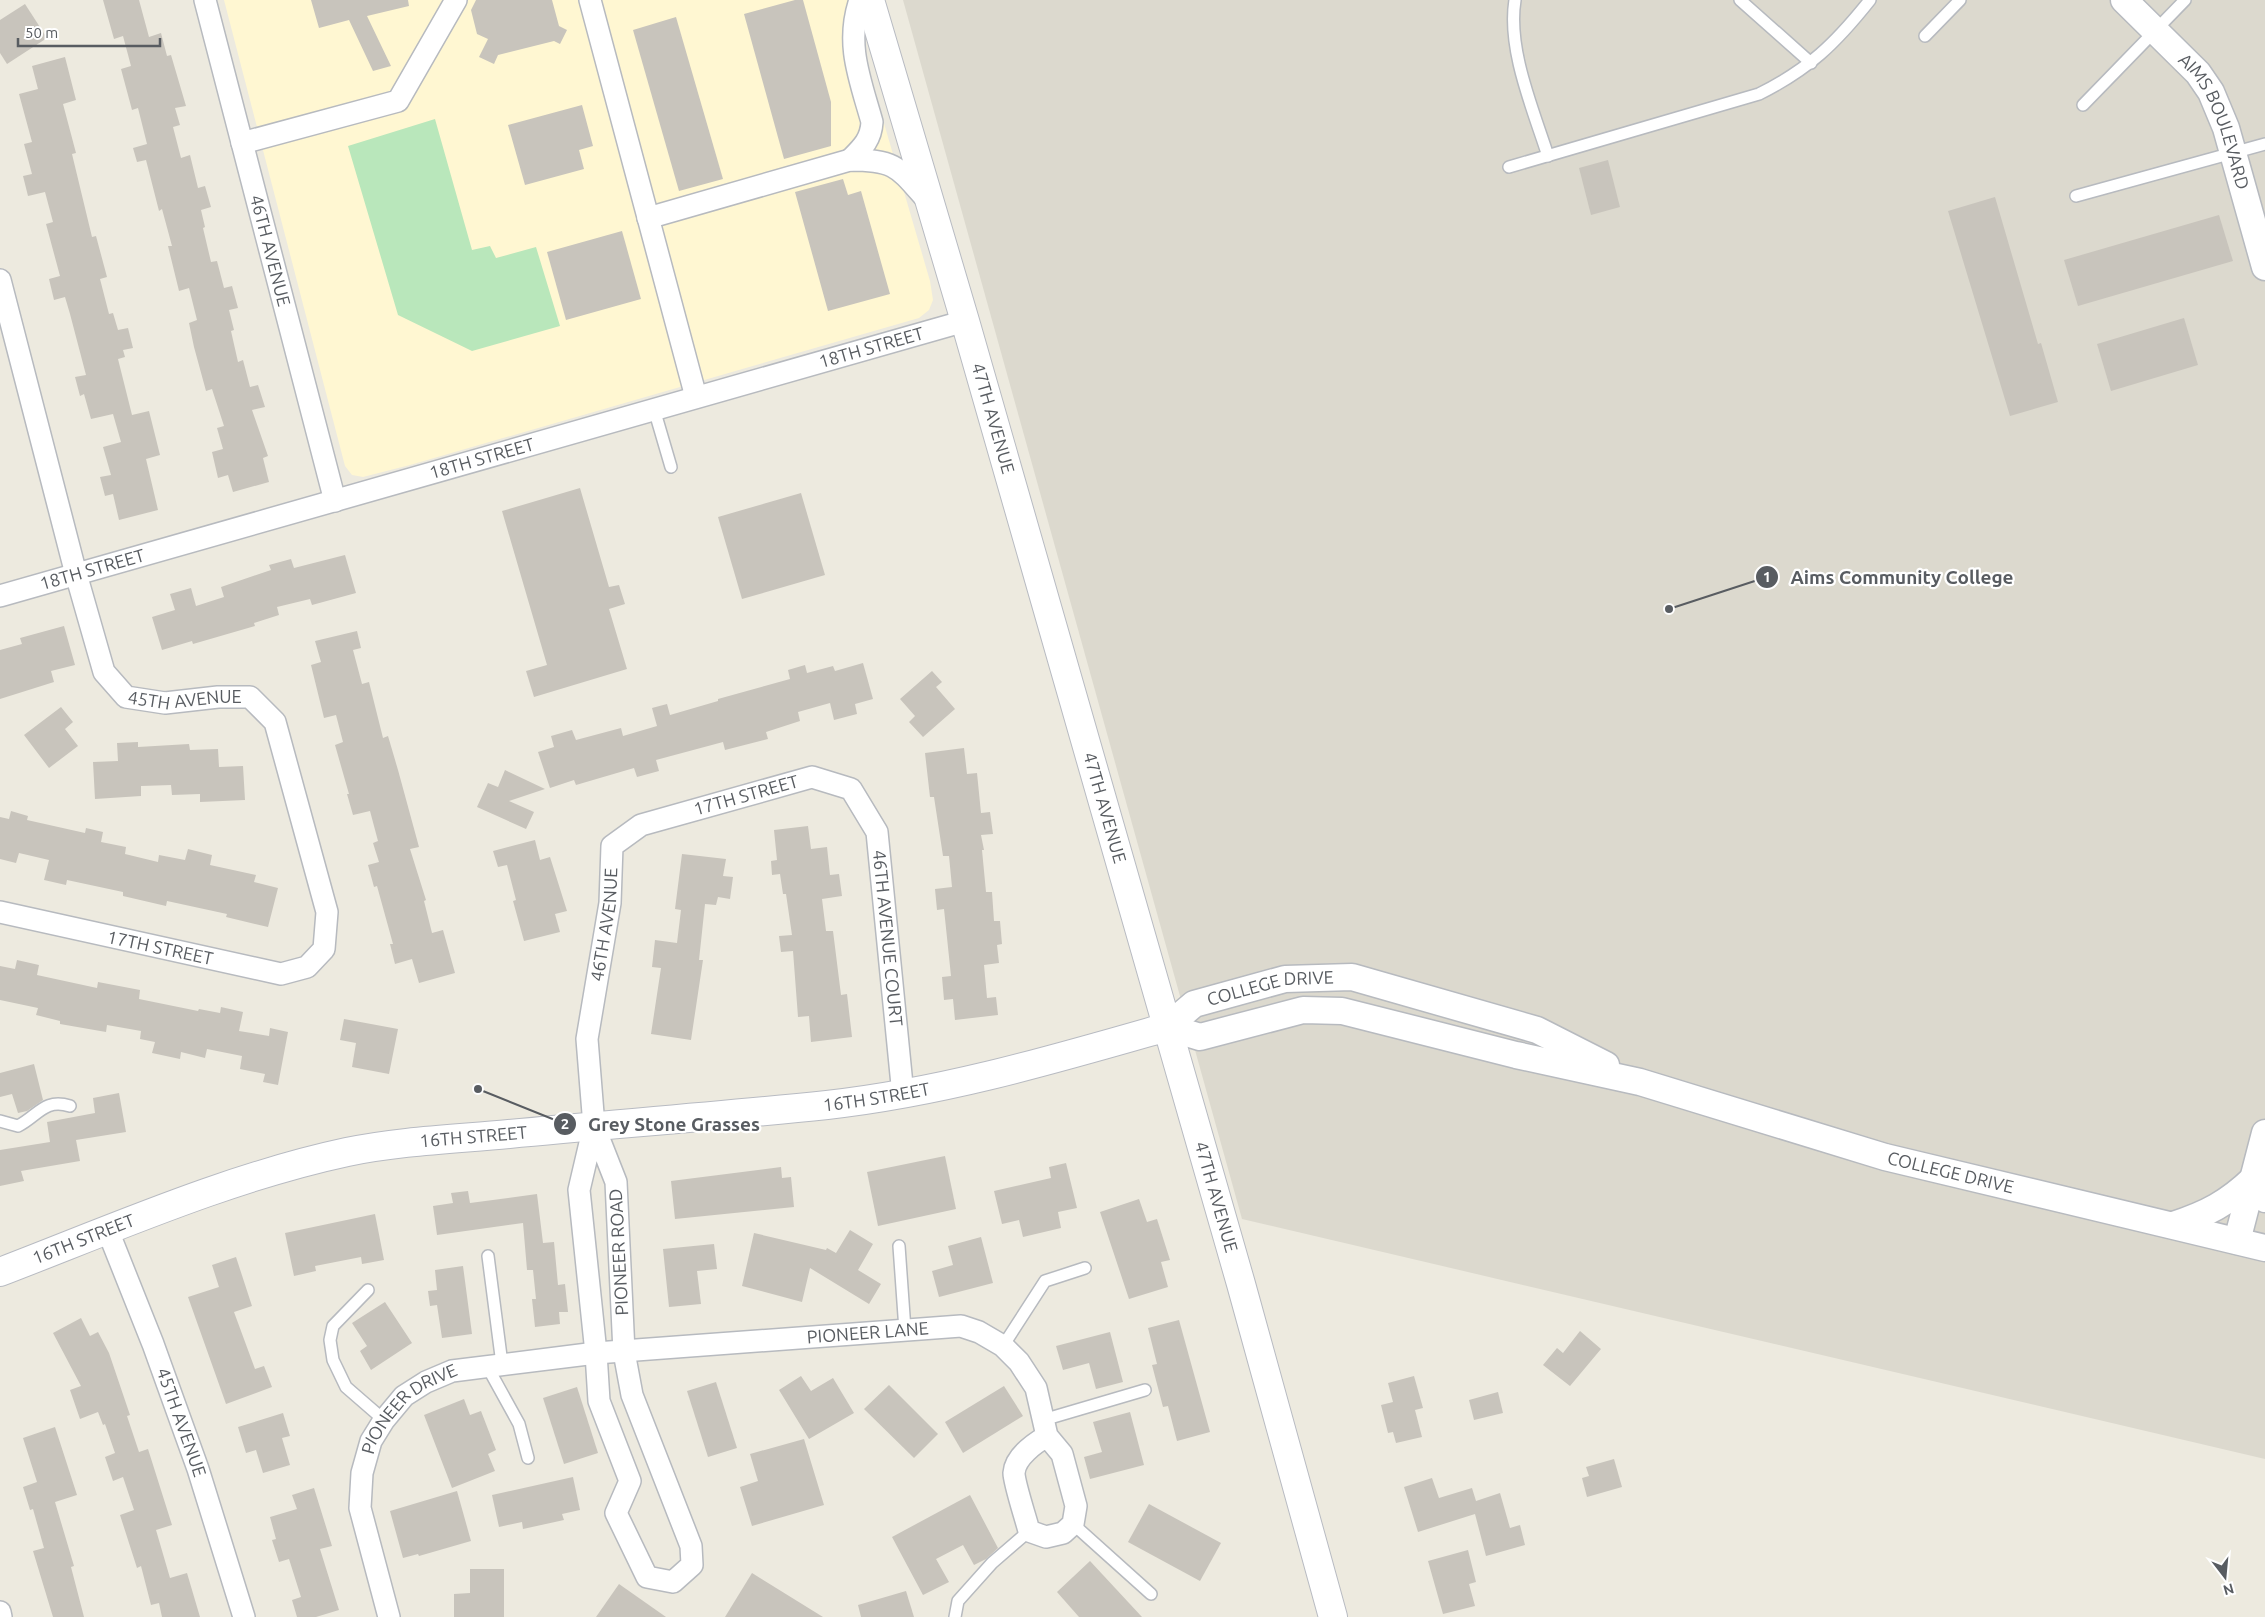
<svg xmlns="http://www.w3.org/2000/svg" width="2265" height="1617" viewBox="0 0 2265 1617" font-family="Ubuntu,sans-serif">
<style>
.commercial{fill:#fff7d2}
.education{fill:#dcd9ce}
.green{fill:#b9e7bb}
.building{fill:#c8c4bc}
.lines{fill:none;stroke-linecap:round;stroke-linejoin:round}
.service-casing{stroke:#b7babf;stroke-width:14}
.minor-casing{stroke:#b7babf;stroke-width:24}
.tertiary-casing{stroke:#b7babf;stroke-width:29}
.secondary-casing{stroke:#b8bbc2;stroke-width:30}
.service{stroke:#fff;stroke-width:11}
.minor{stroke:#fff;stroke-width:21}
.tertiary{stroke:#fff;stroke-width:26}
.secondary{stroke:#fff;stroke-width:28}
.labels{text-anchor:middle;stroke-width:4.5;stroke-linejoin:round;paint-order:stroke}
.street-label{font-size:18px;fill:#585c61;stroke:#fff}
.leader{fill:none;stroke:#585c61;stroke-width:2}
.callout-dot{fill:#585c61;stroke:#fff;stroke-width:2}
.mark-label{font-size:15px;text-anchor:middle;font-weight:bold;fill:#fff}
.callout-label{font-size:19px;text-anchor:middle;font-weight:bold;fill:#585c61;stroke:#fff;stroke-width:4.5;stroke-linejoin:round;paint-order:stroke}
</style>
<rect width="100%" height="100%" fill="#edeadf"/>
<polygon class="commercial" points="224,0 848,0 930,281 933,300 929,310 919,318 410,465 363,477 352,475 345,466"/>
<polygon class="education" points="903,0 2265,0 2265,1459 1242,1219"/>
<polygon class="green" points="435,119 472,250 490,246 496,258 536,247 560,326 472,351 398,315 348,146"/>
<g class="building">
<polygon points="103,0 139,0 149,37 161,33 167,56 171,55 186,106 175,108 180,125 173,127 181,158 190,155 198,188 205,186 211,207 201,210 205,227 203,228 211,262 217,261 224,288 232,286 238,308 229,310 234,330 231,331 238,362 243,360 250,387 258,385 265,407 252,410 268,456 263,458 269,482 233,492 228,475 218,478 212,452 223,449 217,428 224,426 212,389 206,391 194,347 189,323 197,320 189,288 179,291 168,246 172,246 162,209 159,211 146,160 137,162 133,148 147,144 138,108 132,110 121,69 131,66 123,36 114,39"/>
<polygon points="311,0 408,0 409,6 367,16 391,66 373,71 349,20 319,28"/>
<polygon points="476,0 552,0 559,26 567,30 560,44 554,41 498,55 494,64 479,57 488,39 477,34 471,10"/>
<polygon points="795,0 803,0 831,102 831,146 784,159 744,14"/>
<polygon points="25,4 47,38 7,64 0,53 0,20"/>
<polygon points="676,17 723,179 679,191 633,30"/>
<polygon points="65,57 76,100 63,104 76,153 72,154 92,237 96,236 107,277 100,279 109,314 113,313 118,330 128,328 133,348 123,350 125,357 118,359 132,415 149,411 160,455 146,459 158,510 119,520 113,494 105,496 100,477 111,475 103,447 121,442 113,414 91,419 84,394 80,396 75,377 86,375 70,314 65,297 54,300 49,279 60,276 46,224 53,222 45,192 28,196 23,176 32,174 24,144 32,142 19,94 38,89 32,66"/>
<polygon points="582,105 593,146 579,150 584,169 525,185 508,125"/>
<polygon points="1608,160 1620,207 1591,215 1579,168"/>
<polygon points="843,179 848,195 861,191 890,294 828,311 795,192"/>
<polygon points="1995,197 2038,344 2041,343 2058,402 2010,416 1948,211"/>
<polygon points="2219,215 2233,261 2078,306 2064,260"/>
<polygon points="622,231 641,299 566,320 547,252"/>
<polygon points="2184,318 2198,365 2111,391 2097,344"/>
<polygon points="580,488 609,587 619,585 625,604 609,609 627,669 534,697 526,671 547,665 502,511"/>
<polygon points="801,493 825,575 742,599 718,517"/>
<polygon points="345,555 356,593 312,605 310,599 277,607 279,615 254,623 255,626 193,644 192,641 162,650 152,617 175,610 170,594 191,588 196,606 224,597 221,587 271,570 269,565 291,559 294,568"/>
<polygon points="64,626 75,665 51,671 54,682 0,699 0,650 22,644 20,638"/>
<polygon points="357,631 361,648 353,650 362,684 369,682 383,738 388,736 398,770 419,847 410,849 426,900 424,901 432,933 443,930 455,973 419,983 412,959 395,964 390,944 393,944 377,886 374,887 368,865 379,862 373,843 378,841 370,811 353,815 347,794 349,794 335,745 343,742 336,715 324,718 311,665 321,662 315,641"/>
<polygon points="863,663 873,699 855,704 857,714 834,720 830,703 798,712 800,721 766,732 768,739 725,750 723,742 656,760 659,771 637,777 634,768 576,785 574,780 550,788 538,752 554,747 551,736 572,730 576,740 621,728 623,736 657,726 652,708 667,704 670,715 718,701 718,699 790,679 788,670 805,665 807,673 833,666 835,671"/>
<polygon points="932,671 942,682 936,687 955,709 923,737 909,722 915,716 900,699"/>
<polygon points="61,707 73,722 65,729 78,746 49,768 24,735"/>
<polygon points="138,742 138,747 189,744 190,750 218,749 219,767 243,766 245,800 200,802 200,794 172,795 171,785 141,786 141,796 95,799 93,762 118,761 117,743"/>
<polygon points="964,748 967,774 977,773 981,813 990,812 993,834 981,835 984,850 982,850 986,892 992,892 994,921 1000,921 1002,944 997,945 999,963 984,965 987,998 996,997 998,1015 955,1020 953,999 944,1000 942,977 951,976 944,909 937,910 935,889 952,887 949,856 943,856 934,797 930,797 925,753"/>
<polygon points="505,770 545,789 509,801 534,812 526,829 477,807 488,783 498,787"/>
<polygon points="11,811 28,816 27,820 85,833 86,828 103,832 101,842 126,847 125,854 158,862 159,855 185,860 188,849 212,855 210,865 256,875 254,882 278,888 268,927 226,917 227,914 167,901 166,906 123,896 123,892 67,880 66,885 44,880 49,860 19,853 16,863 0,859 0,817 9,819"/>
<polygon points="808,826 811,849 827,847 830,875 839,874 842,896 822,899 826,931 833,931 841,995 847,994 852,1037 811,1042 809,1016 798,1017 793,951 781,952 779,936 792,935 786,894 783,894 780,874 772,875 771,861 777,860 774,830"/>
<polygon points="535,840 540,860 550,857 567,911 555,914 560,932 524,941 513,901 516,900 507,865 498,867 493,851"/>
<polygon points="682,854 726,859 723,876 733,877 730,899 718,897 716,905 705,904 699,960 703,960 691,1040 651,1034 661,968 652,967 655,940 677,943 681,910 675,909"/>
<polygon points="17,960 39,965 37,975 97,988 98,982 140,990 139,999 198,1011 199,1009 220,1013 221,1007 243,1012 239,1031 269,1036 270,1028 288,1032 278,1085 263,1082 265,1074 240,1069 242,1056 207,1049 205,1058 181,1052 180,1059 152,1053 155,1042 140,1039 141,1031 107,1025 106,1032 60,1024 60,1021 36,1015 38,1008 0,1000 0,966 15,969"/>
<polygon points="344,1019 398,1029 389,1074 352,1067 356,1043 340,1040"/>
<polygon points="34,1064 43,1100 27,1111 18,1113 12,1094 0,1097 0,1073"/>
<polygon points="119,1093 126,1132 76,1140 80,1161 21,1171 24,1181 0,1186 0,1150 50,1142 47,1122 95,1113 93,1098"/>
<polygon points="945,1156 956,1209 878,1226 867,1172"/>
<polygon points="1066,1163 1077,1208 1058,1212 1061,1228 1023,1237 1019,1220 1002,1224 994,1191 1051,1178 1049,1167"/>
<polygon points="781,1167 782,1178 791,1177 794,1207 675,1219 671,1181"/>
<polygon points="468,1191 470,1203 537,1194 543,1243 554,1242 558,1285 565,1284 568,1312 559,1312 560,1324 535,1327 532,1299 536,1299 533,1270 527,1270 523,1223 437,1235 433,1206 453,1203 451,1193"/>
<polygon points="1139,1199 1147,1222 1157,1219 1170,1260 1161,1262 1168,1287 1129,1299 1100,1212"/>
<polygon points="375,1214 384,1260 362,1264 361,1257 315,1266 316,1271 294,1276 285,1233"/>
<polygon points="850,1230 873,1244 858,1270 881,1284 869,1304 810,1268 802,1302 742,1286 754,1233 826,1250 827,1248 836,1253"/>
<polygon points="981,1237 993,1283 939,1297 932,1271 953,1265 948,1246"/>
<polygon points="714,1244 717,1269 697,1271 701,1304 669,1307 663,1249"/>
<polygon points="236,1257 252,1306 234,1312 255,1369 264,1366 272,1387 226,1404 188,1297 219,1287 212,1265"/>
<polygon points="463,1266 472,1334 442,1338 437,1305 430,1306 428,1291 437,1290 435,1270"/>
<polygon points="385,1302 412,1343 371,1370 360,1351 367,1346 352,1323"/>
<polygon points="81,1318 90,1336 98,1332 109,1353 130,1415 127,1416 139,1452 148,1449 172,1525 156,1530 170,1578 187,1573 200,1617 162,1617 159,1603 151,1605 141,1566 137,1568 120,1515 134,1510 123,1477 113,1481 105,1457 115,1453 105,1424 103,1425 98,1412 80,1419 70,1390 81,1386 53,1333"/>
<polygon points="1179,1320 1210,1432 1177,1441 1168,1406 1163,1407 1152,1365 1157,1364 1148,1328"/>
<polygon points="1580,1331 1601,1349 1570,1386 1543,1365 1557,1348 1563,1353"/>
<polygon points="1110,1332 1123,1382 1096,1389 1089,1363 1063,1370 1056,1346"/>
<polygon points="801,1376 811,1391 833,1378 854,1413 809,1439 779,1390"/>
<polygon points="1414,1376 1423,1408 1415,1410 1422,1437 1396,1443 1393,1432 1388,1433 1381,1405 1393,1402 1388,1383"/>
<polygon points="716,1382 737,1448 708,1457 687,1391"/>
<polygon points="889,1385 938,1434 914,1458 864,1409"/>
<polygon points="1004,1386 1023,1416 963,1453 945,1422"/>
<polygon points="577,1387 598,1453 564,1464 543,1398"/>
<polygon points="1498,1392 1503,1413 1474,1420 1469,1400"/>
<polygon points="464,1399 470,1415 481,1411 496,1450 488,1454 495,1471 452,1488 424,1415"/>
<polygon points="1130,1412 1144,1465 1090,1479 1084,1457 1102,1452 1093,1422"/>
<polygon points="283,1413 290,1436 282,1438 290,1465 263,1473 256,1450 246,1453 238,1427"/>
<polygon points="55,1427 77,1495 55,1502 74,1566 71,1567 84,1617 53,1617 33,1551 44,1548 33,1509 30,1510 23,1487 37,1482 23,1438"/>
<polygon points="804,1439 824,1505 752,1526 740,1487 758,1481 750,1454"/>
<polygon points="1614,1459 1622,1487 1587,1497 1582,1478 1589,1476 1586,1467"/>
<polygon points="573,1477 580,1510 562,1514 564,1520 523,1529 522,1522 499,1527 492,1495"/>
<polygon points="1432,1478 1439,1498 1472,1488 1476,1501 1500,1493 1510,1528 1520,1525 1525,1545 1486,1556 1475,1514 1418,1532 1404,1487"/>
<polygon points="314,1488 332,1546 320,1549 339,1610 316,1617 297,1617 292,1600 301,1597 289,1559 279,1562 272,1540 276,1539 270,1517 297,1509 292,1495"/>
<polygon points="457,1491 471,1541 419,1556 418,1554 403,1558 390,1511"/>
<polygon points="970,1495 998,1548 986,1559 974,1565 963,1545 936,1559 949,1582 923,1595 892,1537"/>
<polygon points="1149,1504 1221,1543 1200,1581 1128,1542"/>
<polygon points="1468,1550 1476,1582 1469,1584 1475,1606 1443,1614 1428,1561"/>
<polygon points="1090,1561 1142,1617 1079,1617 1057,1592"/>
<polygon points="470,1569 504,1569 504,1617 454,1617 454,1594 470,1593"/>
<polygon points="752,1573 823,1617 725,1617"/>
<polygon points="619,1584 666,1617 596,1617"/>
<polygon points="906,1591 914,1617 861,1617 858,1605"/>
</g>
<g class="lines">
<g class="service-casing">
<g id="service">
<path d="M1515,0C1507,49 1533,109 1548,156"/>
<polyline points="1740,0 1811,63"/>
<polyline points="1925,36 1960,0"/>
<polyline points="2083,105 2185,0"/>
<path d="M1509,167L1759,94C1809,69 1835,44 1870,0"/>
<polyline points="2076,196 2265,144"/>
<polyline points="654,409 671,467"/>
<path d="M0,1121L18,1126C38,1116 44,1098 70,1106"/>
<polyline points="899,1246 905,1330"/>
<polyline points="488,1256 502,1364"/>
<polyline points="368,1290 333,1326 330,1340 333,1360 346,1387 384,1420"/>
<polyline points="1003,1346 1045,1281 1085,1268"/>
<polyline points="487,1366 519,1424 528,1458"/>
<polyline points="1043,1420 1145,1390"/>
<polyline points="1073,1524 1151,1594"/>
<polyline points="955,1617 958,1601 992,1563 1029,1531"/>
</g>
</g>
<g class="minor-casing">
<g id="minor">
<path id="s1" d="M205,0L335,501"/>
<polyline points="590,0 696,397"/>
<polyline points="242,143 398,101 456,0"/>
<path d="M850,160C862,148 871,140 872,122C860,79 845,44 860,0"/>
<path d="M648,218L850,160C896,160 898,167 927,200"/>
<path id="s2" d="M0,280L76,574L104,672L126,697L165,703L218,697H250L275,722L327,912L324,949L307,967L281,974L0,912"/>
<path id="s3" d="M0,596L965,321"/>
<path id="s4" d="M594,1126L579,1190L596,1353L599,1401L630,1481L616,1513L647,1577L673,1582L692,1565L691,1546L632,1395L624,1352L616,1182L594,1126L587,1039L610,903L612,846L641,825L812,777L851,789L877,832L903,1095"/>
<path id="s5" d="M108,1231L153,1344L198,1469L244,1617"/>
<polyline points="0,1612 1,1617"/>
<path id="s6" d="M389,1617L360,1508L362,1473L371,1441L384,1420L404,1396L426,1382L452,1371L596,1353L961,1326L979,1332L1003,1346L1019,1362L1036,1388L1047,1436L1062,1454L1076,1506L1073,1524L1063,1533L1046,1537L1029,1531C1026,1519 1014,1483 1014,1473C1015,1457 1035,1443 1047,1436"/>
</g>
</g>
<g class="tertiary-casing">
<g id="tertiary">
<path id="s7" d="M2124,0L2198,73L2211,92L2226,128L2265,267"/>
<path id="s8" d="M1167,1027L1200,1037L1303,1010L1342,1011L1516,1055L1640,1082L1885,1157L2265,1248"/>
<path id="s9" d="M1167,1027L1194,1004L1285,979L1352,977L1537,1030L1606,1065"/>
<path d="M2173,1225C2207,1214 2228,1203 2254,1178L2265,1199"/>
<polyline points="2237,1241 2265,1133"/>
</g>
</g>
<g class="secondary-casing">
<g id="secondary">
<path id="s10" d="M870,0L965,321L1241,1284L1333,1617"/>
<path id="s11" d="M0,1272C112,1229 230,1177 347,1152C400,1141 456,1139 509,1134C615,1124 721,1116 827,1105C944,1092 1055,1059 1167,1027"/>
</g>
</g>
<use href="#service" class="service"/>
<use href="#minor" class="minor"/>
<use href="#tertiary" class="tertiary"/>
<use href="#secondary" class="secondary"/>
</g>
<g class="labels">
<g class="street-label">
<text dy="6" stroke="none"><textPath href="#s7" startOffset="155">AIMS BOULEVARD</textPath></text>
<text dy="6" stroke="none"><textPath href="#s1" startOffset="259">46TH AVENUE</textPath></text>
<text dy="6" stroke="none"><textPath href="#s3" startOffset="906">18TH STREET</textPath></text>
<text dy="6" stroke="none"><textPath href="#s10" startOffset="436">47TH AVENUE</textPath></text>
<text dy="6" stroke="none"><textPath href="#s3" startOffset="501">18TH STREET</textPath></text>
<text dy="6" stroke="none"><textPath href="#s3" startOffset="96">18TH STREET</textPath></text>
<text dy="6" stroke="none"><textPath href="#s2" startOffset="498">45TH AVENUE</textPath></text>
<text dy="6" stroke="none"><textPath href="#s4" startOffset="1404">17TH STREET</textPath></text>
<text dy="6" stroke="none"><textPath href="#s10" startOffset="841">47TH AVENUE</textPath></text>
<text dy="6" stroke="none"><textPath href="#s4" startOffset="1180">46TH AVENUE</textPath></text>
<text dy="6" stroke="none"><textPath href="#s4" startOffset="1670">46TH AVENUE COURT</textPath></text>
<text transform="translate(160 948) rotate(12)" y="6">17TH STREET</text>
<text dy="6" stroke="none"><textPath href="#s9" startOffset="114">COLLEGE DRIVE</textPath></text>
<text dy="6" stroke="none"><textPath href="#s11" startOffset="900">16TH STREET</textPath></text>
<text dy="6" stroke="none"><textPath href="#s11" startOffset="495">16TH STREET</textPath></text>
<text dy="6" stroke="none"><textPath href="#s8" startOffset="810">COLLEGE DRIVE</textPath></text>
<text dy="6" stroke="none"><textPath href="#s10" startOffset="1246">47TH AVENUE</textPath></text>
<text dy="6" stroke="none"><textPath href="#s11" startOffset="90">16TH STREET</textPath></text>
<text transform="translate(619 1252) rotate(-93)" y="6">PIONEER ROAD</text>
<text dy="6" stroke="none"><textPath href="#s6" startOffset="709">PIONEER LANE</textPath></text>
<text dy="6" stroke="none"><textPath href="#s6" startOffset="232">PIONEER DRIVE</textPath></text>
<text dy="6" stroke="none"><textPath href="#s5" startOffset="205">45TH AVENUE</textPath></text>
</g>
</g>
<path class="leader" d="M1669 609L1767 577M478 1089L565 1124"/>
<g class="callout-dot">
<circle cx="1669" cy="609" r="5"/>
<circle cx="478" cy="1089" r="5"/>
<circle cx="1767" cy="577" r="12"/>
<circle cx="565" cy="1124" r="12"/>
</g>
<g class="mark-label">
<text x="1767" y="582">1</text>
<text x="565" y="1129">2</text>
</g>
<g class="callout-label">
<text x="1902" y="584">Aims Community College</text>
<text x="674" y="1131">Grey Stone Grasses</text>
</g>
<g transform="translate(2225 1577) rotate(164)" stroke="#ffffff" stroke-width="4" paint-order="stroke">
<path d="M0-4L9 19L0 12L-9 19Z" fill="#585c61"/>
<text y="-8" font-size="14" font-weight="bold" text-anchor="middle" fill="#585c61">N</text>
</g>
<path d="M18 38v8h142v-8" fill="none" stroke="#585c61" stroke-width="2.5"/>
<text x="25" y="38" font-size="15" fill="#585c61" stroke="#ffffff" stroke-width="4" paint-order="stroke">50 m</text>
</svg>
